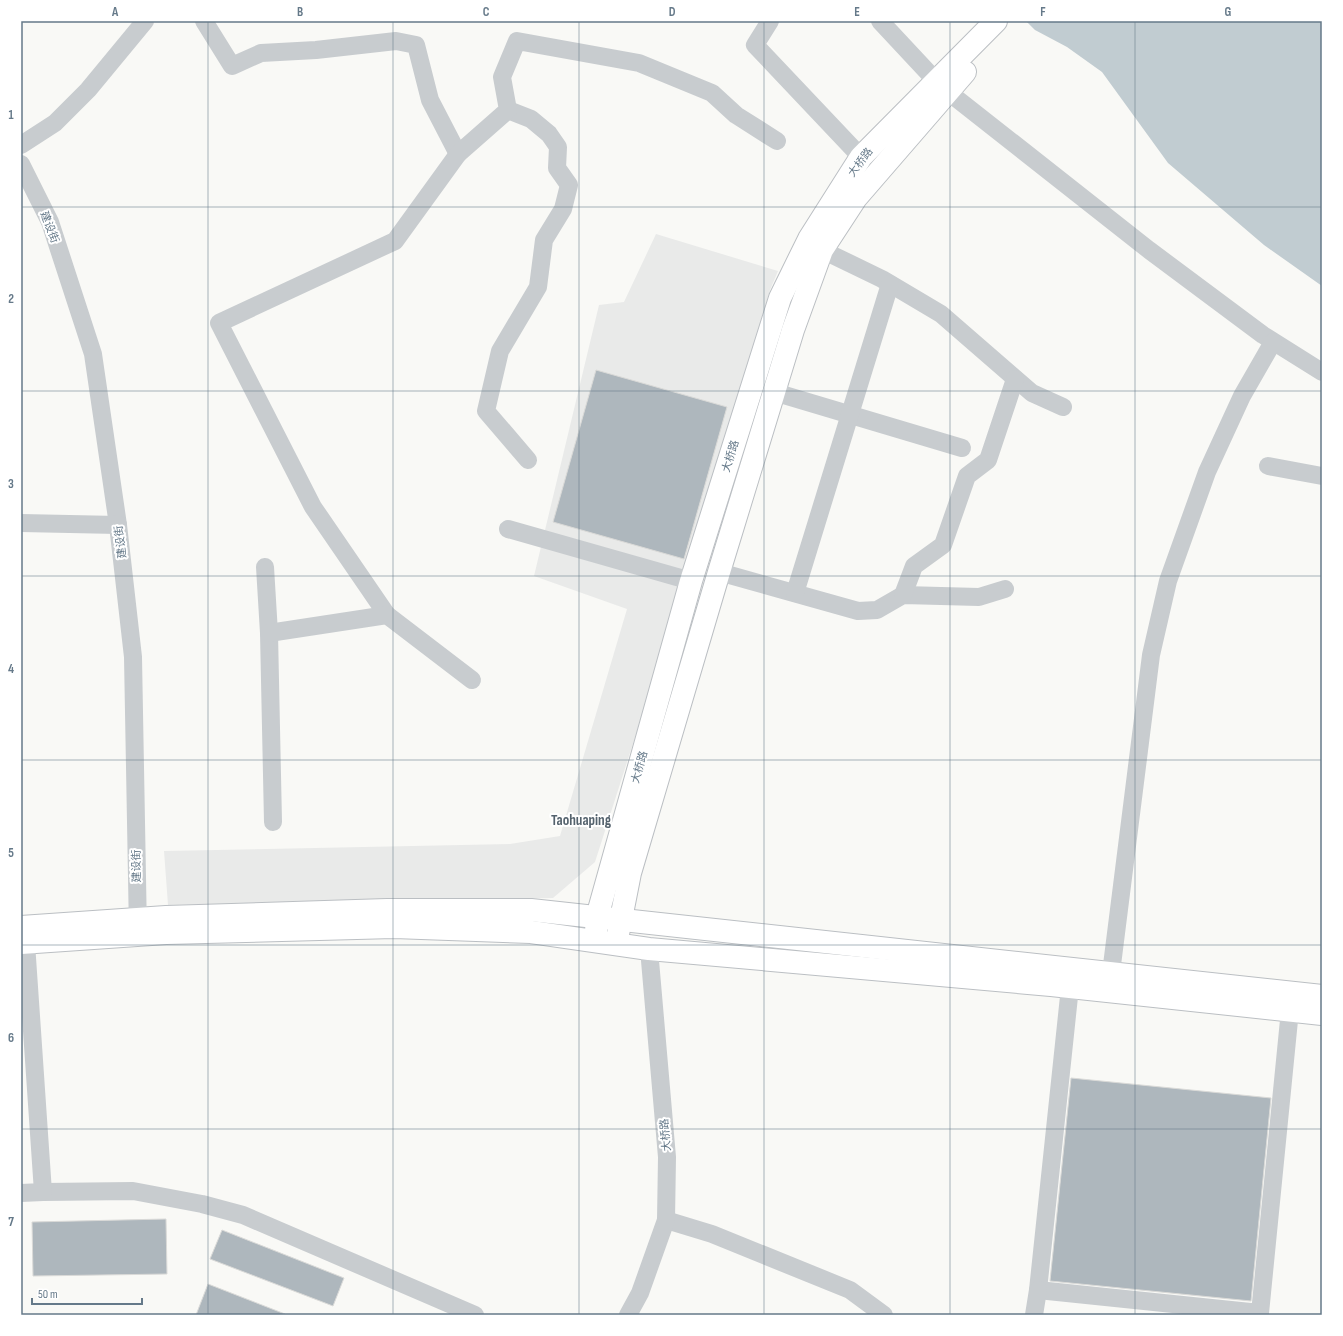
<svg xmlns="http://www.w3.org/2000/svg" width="1343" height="1336" viewBox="0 0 1343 1336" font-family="'Sofia Sans Condensed','Noto Sans SC',sans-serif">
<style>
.built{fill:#e9eae9}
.water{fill:#c1ccd1}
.building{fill:#aeb7bd;stroke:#dadad8}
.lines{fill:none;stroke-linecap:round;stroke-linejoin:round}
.major-casing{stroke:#bbbfc3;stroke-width:24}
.minor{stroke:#c8cccf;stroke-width:18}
.major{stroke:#fff;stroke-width:22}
.grid{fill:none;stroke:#657989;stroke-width:1;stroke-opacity:0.55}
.labels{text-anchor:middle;stroke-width:4;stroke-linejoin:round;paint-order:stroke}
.street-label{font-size:11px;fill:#657989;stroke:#fff}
.district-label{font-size:15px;font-weight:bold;fill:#54626d;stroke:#fff}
.neatline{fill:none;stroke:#657989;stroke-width:1.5}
.grid-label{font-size:13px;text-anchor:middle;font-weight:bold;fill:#657989}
</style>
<rect width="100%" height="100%" fill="#f9f9f6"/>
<polygon class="built" points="656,234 778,271 770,290 662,653 595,862 553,898 168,905 164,851 510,844 560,836 627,609 534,576 599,305 624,302"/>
<polygon class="water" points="1026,21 1322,21 1322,286 1264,245 1168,163 1102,72 1067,47 1035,30"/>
<g class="building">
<polygon points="596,370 727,407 684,559 553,522"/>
<polygon points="1071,1078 1271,1098 1251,1301 1050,1281"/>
<polygon points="166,1219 167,1274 33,1276 32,1222"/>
<polygon points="222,1230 344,1278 333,1306 210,1259"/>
<polygon points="208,1284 285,1314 284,1315 196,1315"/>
</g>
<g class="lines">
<g class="major-casing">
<g id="major">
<polyline points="21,927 166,917 387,910 531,910 1322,996"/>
<polyline points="596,932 597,917 691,581 780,298 809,239 861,157 996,21"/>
<polyline points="618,934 630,873 719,572 793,330 822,250 856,198 965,72"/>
<polyline points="21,943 166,933 394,927 531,932 649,949 1051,985 1322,1014"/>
</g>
</g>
<g class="minor">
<polyline points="204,21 232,66 261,53 316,50 396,41 416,45 430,100 458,154"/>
<polyline points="770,21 755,45 861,157"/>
<polyline points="880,21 936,81 947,91 1149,250 1263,335 1322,372"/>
<polyline points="508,110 531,119 549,134 558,147 557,168 569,185 563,209 544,240 538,287 500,351 486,411 528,460"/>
<polyline points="21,145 55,123 88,90 145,21"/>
<polyline points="21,164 50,222 93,354 118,525 133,657 138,932"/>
<polyline points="822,250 882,279 941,314 1032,393 1063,407"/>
<polyline points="774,392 962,448"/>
<polyline points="1268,466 1322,476"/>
<polyline points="21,523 118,525"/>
<polyline points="508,529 691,581"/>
<polyline points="265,567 269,633 273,822"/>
<polyline points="719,572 858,611 877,610 903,595 979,597 1005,589"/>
<polyline points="795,593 890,284"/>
<polyline points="903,595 914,566 943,545 967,476 988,460 1015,379"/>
<polyline points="387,615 313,507 219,323 395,241 458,154 508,110 502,77 517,41 639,63 712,93 736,115 777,141"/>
<polyline points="269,633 387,615 472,680"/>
<polyline points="1112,986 1111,973 1151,655 1168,581 1207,472 1242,396 1273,342"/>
<polyline points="1070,987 1038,1290 1260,1313 1290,1010"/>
<polyline points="43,1192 133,1191 202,1204 243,1215 475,1315"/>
<polyline points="21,1193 43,1192 26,943"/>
<polyline points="666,1220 712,1234 850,1290 884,1315"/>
<polyline points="628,1315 640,1293 666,1220 667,1157 649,949"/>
<polyline points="1034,1315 1038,1290"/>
</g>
<use href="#major" class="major"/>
</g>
<path class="grid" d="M208,21V1315M393,21V1315M579,21V1315M764,21V1315M950,21V1315M1135,21V1315M21,207H1322M21,391H1322M21,576H1322M21,760H1322M21,945H1322M21,1129H1322"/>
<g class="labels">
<g class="street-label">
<text transform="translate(860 162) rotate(-53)" y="4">大桥路</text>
<text transform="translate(50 227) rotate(69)" y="4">建设街</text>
<text transform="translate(730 456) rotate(-73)" y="4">大桥路</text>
<text transform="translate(120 542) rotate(-97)" y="4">建设街</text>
<text transform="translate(639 767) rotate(-74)" y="4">大桥路</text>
<text transform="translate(136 866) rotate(-91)" y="4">建设街</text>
<text transform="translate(665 1135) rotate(-95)" y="4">大桥路</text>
</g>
<g class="district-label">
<text x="581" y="825">Taohuaping</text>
</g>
</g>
<rect width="1343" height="1336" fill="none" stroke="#ffffff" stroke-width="44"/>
<path d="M32 1298v6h110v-6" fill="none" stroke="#657989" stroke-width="2"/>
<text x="38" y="1298" font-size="12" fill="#657989" stroke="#ffffff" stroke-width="3" paint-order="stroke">50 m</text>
<rect x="22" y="22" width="1299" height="1292" class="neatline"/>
<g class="grid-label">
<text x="115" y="16">A</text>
<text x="300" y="16">B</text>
<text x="486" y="16">C</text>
<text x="672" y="16">D</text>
<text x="857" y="16">E</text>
<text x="1043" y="16">F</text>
<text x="1228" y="16">G</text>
<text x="11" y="119">1</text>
<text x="11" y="303">2</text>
<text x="11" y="488">3</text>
<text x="11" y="673">4</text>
<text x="11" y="857">5</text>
<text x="11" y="1042">6</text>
<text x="11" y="1226">7</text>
</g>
</svg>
